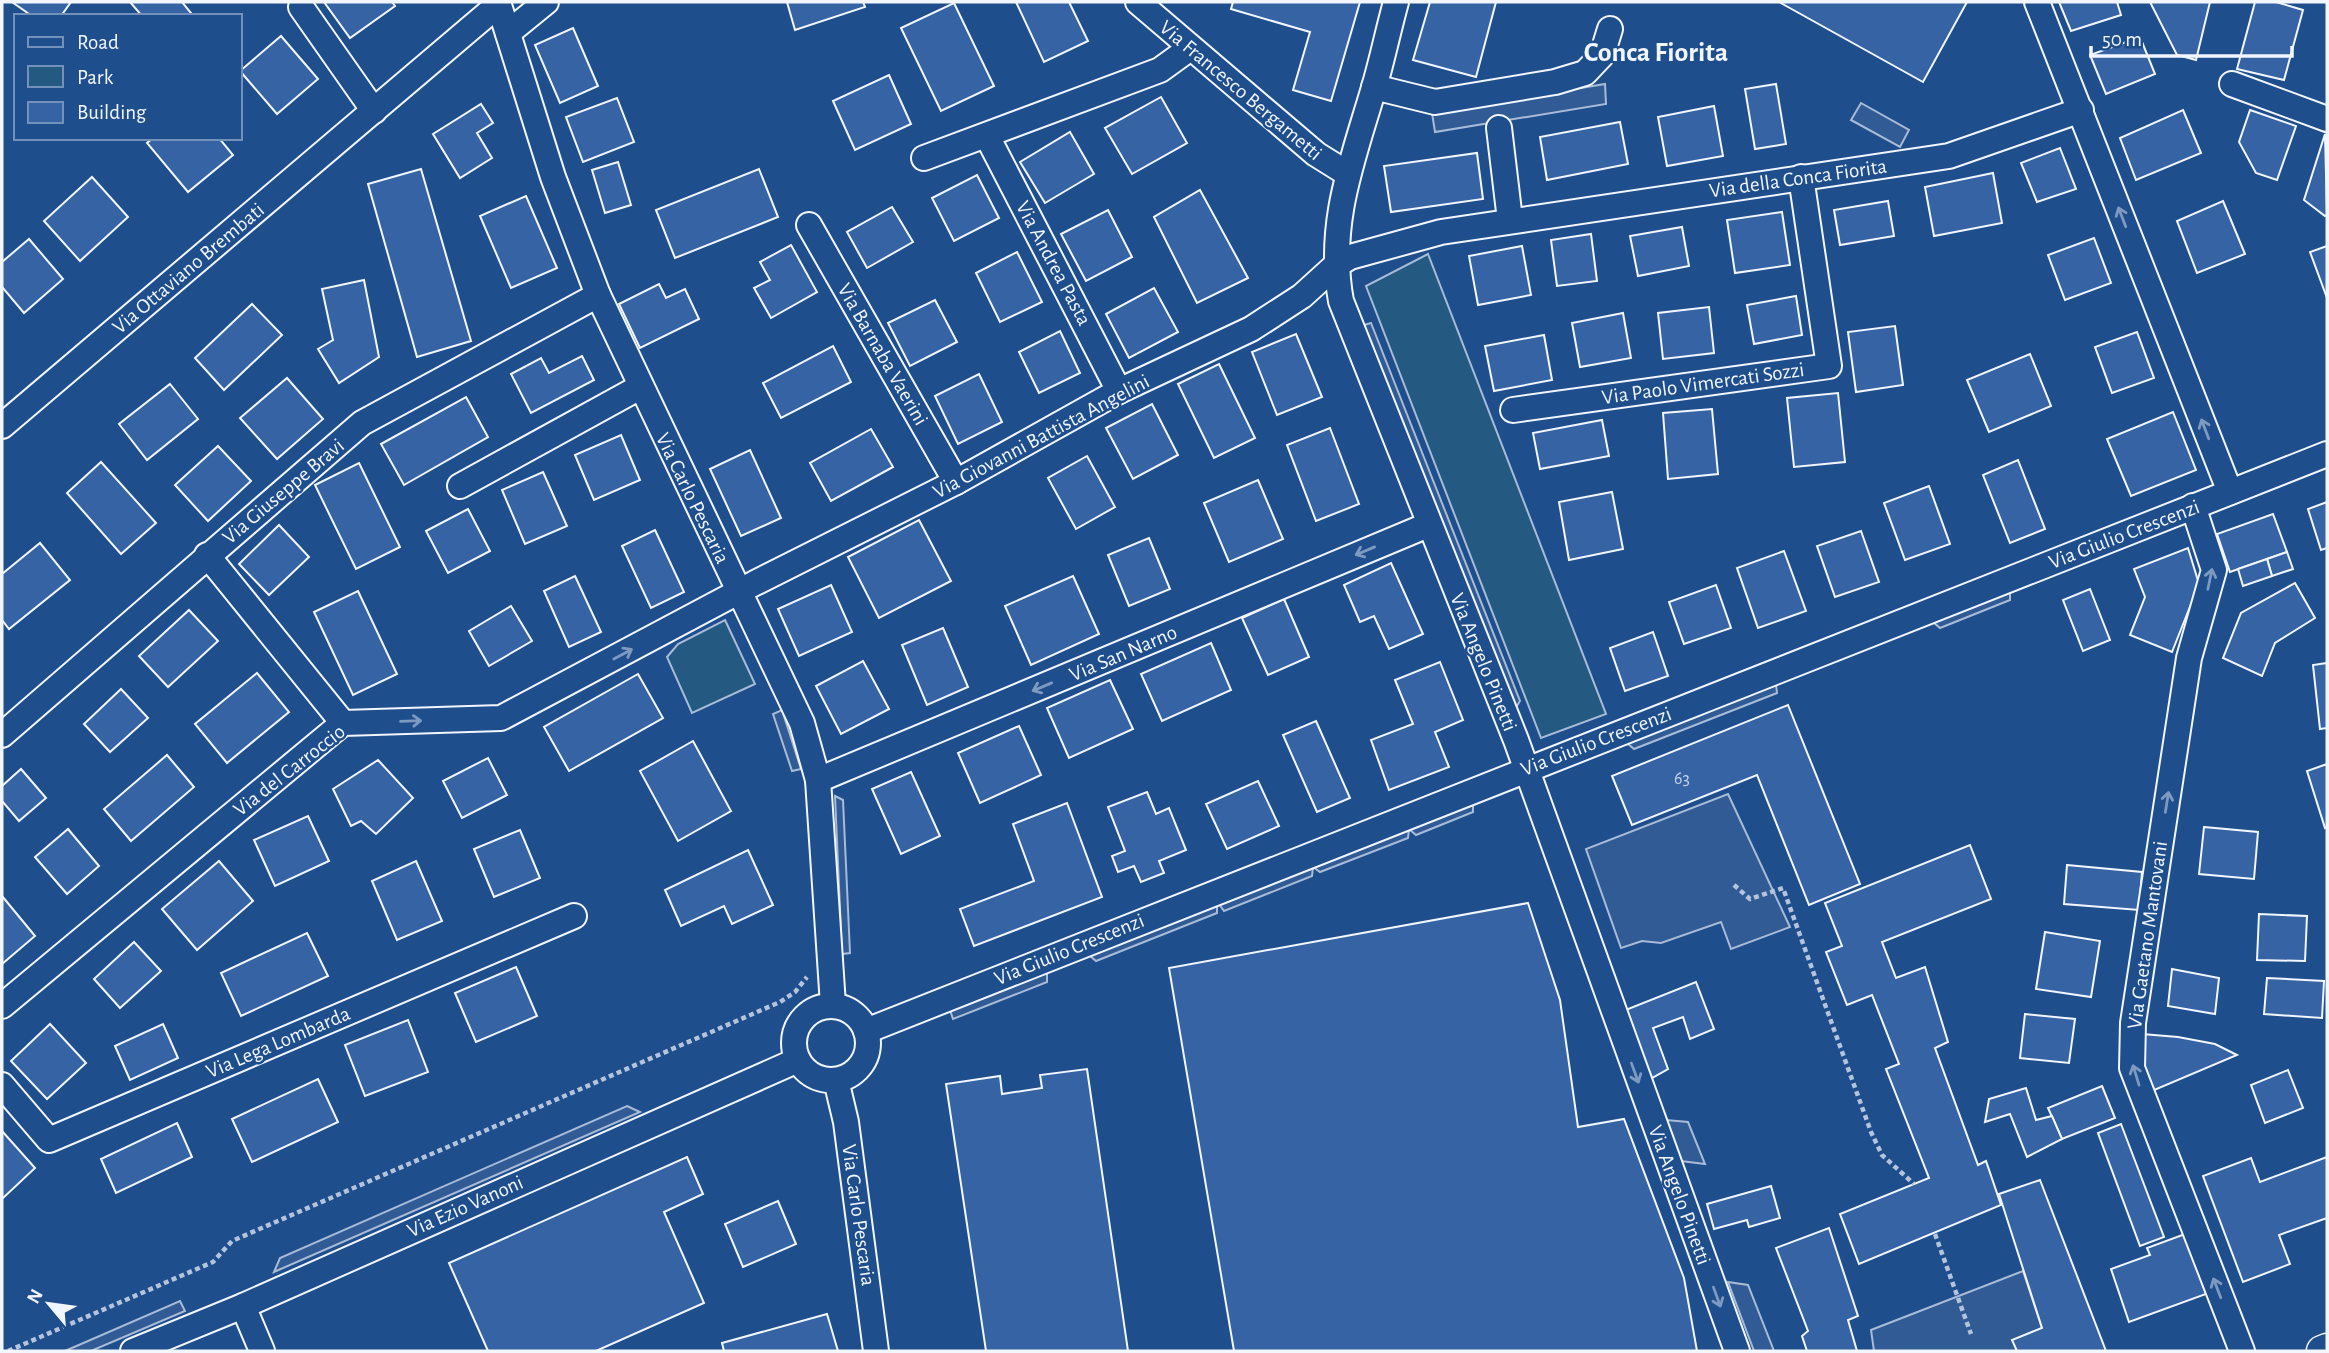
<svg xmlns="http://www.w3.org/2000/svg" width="2329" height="1353" viewBox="0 0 2329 1353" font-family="'Alegreya Sans',sans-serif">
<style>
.green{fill:#245a82;stroke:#a8bbd7;stroke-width:2}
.parking{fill:#305b95;stroke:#a8bbd7;stroke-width:2}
.building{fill:#3563a3;stroke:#f2f6ff;stroke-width:2}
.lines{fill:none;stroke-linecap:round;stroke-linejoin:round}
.minor-casing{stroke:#f2f6ff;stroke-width:28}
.tertiary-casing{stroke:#f2f6ff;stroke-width:33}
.path{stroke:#b3c4dc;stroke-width:4.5;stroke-dasharray:5 3.5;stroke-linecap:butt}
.minor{stroke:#1f4e8c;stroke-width:24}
.tertiary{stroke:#1f4e8c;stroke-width:30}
.oneway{stroke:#7e9ac0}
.labels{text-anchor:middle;stroke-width:5;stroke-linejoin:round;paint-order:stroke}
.number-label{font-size:18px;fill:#c3d1e8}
.street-label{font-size:21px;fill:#f2f6ff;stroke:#1f4e8c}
.district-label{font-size:28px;font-weight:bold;fill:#f2f6ff;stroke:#1f4e8c}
</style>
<rect width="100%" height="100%" fill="#1f4e8c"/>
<g class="green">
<polygon points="1428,254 1606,714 1541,738 1366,286"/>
<polygon points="725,620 755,684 692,713 667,657 678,644"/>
</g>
<g class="parking">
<polygon points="1605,84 1606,104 1435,132 1432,113"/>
<polygon points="1861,103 1909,130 1900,147 1851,120"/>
<polygon points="1371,323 1520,701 1515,709 1364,325"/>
<polygon points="2010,591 2010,600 1940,628 1933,622"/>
<polygon points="1776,684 1777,693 1634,749 1627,743"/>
<polygon points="782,710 801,769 792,771 773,714"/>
<polygon points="1728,794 1790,927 1731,949 1721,922 1661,943 1642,941 1621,948 1586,849"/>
<polygon points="835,796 843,800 850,953 842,954"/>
<polygon points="1473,803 1473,812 1416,835 1409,829 1408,838 1320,872 1313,867 1312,876 1224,911 1219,904 1313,866"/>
<polygon points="1217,905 1217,913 1096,961 1089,955"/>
<polygon points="1047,972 1047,982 953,1019 950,1010"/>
<polygon points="627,1106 640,1112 274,1272 280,1258"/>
<polygon points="1666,1120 1688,1122 1705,1164 1681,1161"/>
<polygon points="2023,1271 2042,1328 2013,1340 2017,1351 1874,1351 1871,1330"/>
<polygon points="1728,1282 1748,1285 1774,1351 1754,1351"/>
<polygon points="180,1301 185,1311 91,1351 65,1351"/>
</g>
<g class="building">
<polygon points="12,2 71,2 61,16 32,16"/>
<polygon points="130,2 182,2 191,13 187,16 142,16"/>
<polygon points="324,2 392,2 395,6 350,38"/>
<polygon points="787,2 863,2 865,7 795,30"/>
<polygon points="1016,2 1069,2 1088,41 1044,62"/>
<polygon points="1233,2 1360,2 1331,101 1293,90 1310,32 1231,9"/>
<polygon points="1430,2 1496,2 1476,77 1413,60"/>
<polygon points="1779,2 1967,2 1923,82"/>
<polygon points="2059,2 2117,2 2121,15 2071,31"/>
<polygon points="2150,2 2210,2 2196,60 2177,55"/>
<polygon points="2255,2 2276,2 2303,10 2284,80 2237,69"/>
<polygon points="954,3 994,86 941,111 901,28"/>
<polygon points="573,28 598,86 560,103 535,45"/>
<polygon points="281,36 318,79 277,114 240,71"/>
<polygon points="2140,37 2155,74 2106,94 2090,55"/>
<polygon points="889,75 911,124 855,150 833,101"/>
<polygon points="1776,84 1786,144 1755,149 1745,89"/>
<polygon points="1161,97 1187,143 1132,174 1105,128"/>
<polygon points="617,98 634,142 583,162 566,117"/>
<polygon points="481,104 493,123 477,133 492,158 460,178 433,134"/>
<polygon points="1714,106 1723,156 1667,166 1658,117"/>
<polygon points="2183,110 2201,153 2136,180 2120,138"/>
<polygon points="2250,110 2296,126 2277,180 2256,173 2239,142"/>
<polygon points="1620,122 1628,164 1547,180 1540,137"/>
<polygon points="1070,132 1094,174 1045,203 1020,162"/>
<polygon points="2325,134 2327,215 2325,216 2304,200"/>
<polygon points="153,138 219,138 233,155 188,192 147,143"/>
<polygon points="2060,148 2076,189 2037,202 2021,163"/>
<polygon points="1477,153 1483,199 1391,212 1384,166"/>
<polygon points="618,162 631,205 605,213 592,170"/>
<polygon points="421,169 471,341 417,357 368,184"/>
<polygon points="759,169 778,217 675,258 656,210"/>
<polygon points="1993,173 2002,223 1934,236 1925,187"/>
<polygon points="977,175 999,218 954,241 932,198"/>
<polygon points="92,177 128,217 80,261 44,221"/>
<polygon points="1200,190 1248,278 1197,303 1154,217"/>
<polygon points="526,196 557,268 511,288 480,216"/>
<polygon points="1888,201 1894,236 1840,245 1834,210"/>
<polygon points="2223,201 2245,254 2197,273 2177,221"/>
<polygon points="892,207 913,242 867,268 847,232"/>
<polygon points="1108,210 1132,257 1086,281 1061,234"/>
<polygon points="1782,212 1790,265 1735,273 1727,220"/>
<polygon points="1682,227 1689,266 1638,276 1630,236"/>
<polygon points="1591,234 1597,281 1557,286 1551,240"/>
<polygon points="2094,238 2111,283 2065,300 2048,255"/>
<polygon points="29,239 63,279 24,313 2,287 2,262"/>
<polygon points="791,245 817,292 771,318 754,288 770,280 760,262"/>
<polygon points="1522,246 1531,295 1478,305 1469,256"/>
<polygon points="2327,246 2327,298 2310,252"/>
<polygon points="1017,252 1042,302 1000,322 976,273"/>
<polygon points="364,280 379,357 339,383 318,349 333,340 322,289"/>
<polygon points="659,284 666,298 685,289 699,319 640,348 619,304"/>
<polygon points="1154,288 1178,332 1129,358 1106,314"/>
<polygon points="1796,296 1802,335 1754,344 1747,305"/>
<polygon points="935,300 957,342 910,366 888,323"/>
<polygon points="252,304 282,335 224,390 195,358"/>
<polygon points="1709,307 1714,353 1663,359 1658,313"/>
<polygon points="1623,313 1631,358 1580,367 1572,323"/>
<polygon points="1895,326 1903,385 1856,392 1848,332"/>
<polygon points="1060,331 1080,373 1039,393 1019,352"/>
<polygon points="2137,332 2154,378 2112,393 2095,347"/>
<polygon points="1296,334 1322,397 1277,415 1252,352"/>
<polygon points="1544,335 1552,380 1494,391 1485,346"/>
<polygon points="833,346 851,382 781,418 763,383"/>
<polygon points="2030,354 2051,406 1989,432 1967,380"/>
<polygon points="582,356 594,380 531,413 511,374 541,358 549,373"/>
<polygon points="1219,364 1255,438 1214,458 1178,384"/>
<polygon points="979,374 1002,422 958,444 935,396"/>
<polygon points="287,378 323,419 277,459 240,418"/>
<polygon points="170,384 198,419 147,460 119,424"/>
<polygon points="1838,393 1845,462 1794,467 1787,398"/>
<polygon points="466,397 488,437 404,485 381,444"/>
<polygon points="1152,404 1178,455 1133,479 1106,428"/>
<polygon points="1712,409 1718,474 1668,479 1663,413"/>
<polygon points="2173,412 2196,470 2131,496 2107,439"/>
<polygon points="1602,420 1609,456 1540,469 1533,433"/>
<polygon points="1330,428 1359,504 1316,521 1287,445"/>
<polygon points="871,429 893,467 831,501 810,463"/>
<polygon points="621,435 640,480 594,500 575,455"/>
<polygon points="218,446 251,481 208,521 175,485"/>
<polygon points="750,450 781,518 741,536 710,469"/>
<polygon points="1087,456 1115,507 1076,529 1048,478"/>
<polygon points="2018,460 2045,529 2010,543 1983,475"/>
<polygon points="101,462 156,523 121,554 67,493"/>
<polygon points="359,463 400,547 356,569 315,485"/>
<polygon points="543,472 567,526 525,544 502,490"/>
<polygon points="1258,480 1283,539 1229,562 1204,503"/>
<polygon points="1929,486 1950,544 1905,560 1884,503"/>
<polygon points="1612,492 1623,549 1569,560 1559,502"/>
<polygon points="2327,502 2327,548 2321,550 2308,509"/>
<polygon points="468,509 490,551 448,573 426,531"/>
<polygon points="2273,514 2287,552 2230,572 2217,534"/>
<polygon points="919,520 951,581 879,618 848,557"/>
<polygon points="279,525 309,557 269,595 239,564"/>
<polygon points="655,530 684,592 651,608 622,546"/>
<polygon points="1861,531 1879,582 1835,597 1817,546"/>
<polygon points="1149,538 1170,589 1129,606 1108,555"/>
<polygon points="40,543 70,580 9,629 2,620 2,574"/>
<polygon points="2188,548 2199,584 2172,652 2130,635 2145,597 2134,569"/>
<polygon points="1784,551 1806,611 1758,628 1737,568"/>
<polygon points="2287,552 2293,569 2272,576 2267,559"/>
<polygon points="2267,559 2272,576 2243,586 2238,569"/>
<polygon points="1391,563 1423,634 1389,649 1374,616 1360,622 1344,585"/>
<polygon points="575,576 601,632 569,647 544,591"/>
<polygon points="1073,576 1099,634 1031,665 1005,606"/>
<polygon points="2295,583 2315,618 2275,643 2262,676 2223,658 2241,613"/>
<polygon points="831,585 852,632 799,656 778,609"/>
<polygon points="1716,585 1731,628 1684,644 1669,602"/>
<polygon points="2090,589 2110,640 2083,651 2063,600"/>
<polygon points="358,591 397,674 353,695 314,612"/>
<polygon points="1284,599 1309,657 1268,675 1242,618"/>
<polygon points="511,606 532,641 489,666 469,631"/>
<polygon points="189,610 218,641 168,687 139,656"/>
<polygon points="943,628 968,687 927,705 902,645"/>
<polygon points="1653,632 1668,676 1625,691 1610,648"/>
<polygon points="1211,643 1231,690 1162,721 1141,674"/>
<polygon points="863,661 889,709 841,734 816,686"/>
<polygon points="1440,662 1463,720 1435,732 1449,767 1389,790 1371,740 1413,724 1395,680"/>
<polygon points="2327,663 2327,728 2320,729 2313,665"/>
<polygon points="257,673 289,712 227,763 195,724"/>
<polygon points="638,674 663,718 569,771 544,727"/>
<polygon points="1110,680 1133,729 1069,758 1047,708"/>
<polygon points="121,689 148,718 110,752 84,724"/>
<polygon points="1788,705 1860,884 1809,905 1757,775 1632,825 1612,776"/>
<polygon points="1316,721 1350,798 1317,812 1283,735"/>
<polygon points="1019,726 1041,775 980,803 958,753"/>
<polygon points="693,741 731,811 678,841 640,771"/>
<polygon points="167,755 194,787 131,841 104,809"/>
<polygon points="488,758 507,795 462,818 443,781"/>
<polygon points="378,760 413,798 376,834 361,821 351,826 333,789"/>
<polygon points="2327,764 2327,827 2325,828 2307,771"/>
<polygon points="21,769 46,798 19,821 2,801 2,786"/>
<polygon points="911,772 940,836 901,854 872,789"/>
<polygon points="1258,781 1279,826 1227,849 1206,804"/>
<polygon points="1147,792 1156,814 1169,808 1186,850 1159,861 1164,873 1141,882 1134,866 1118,872 1112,856 1125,851 1108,807"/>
<polygon points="1067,803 1102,897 974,946 960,909 1034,881 1013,824"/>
<polygon points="308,816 329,861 275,886 254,840"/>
<polygon points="2204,827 2258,832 2254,879 2199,874"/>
<polygon points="68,829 99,866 67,894 35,857"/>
<polygon points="520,830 540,878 494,897 474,849"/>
<polygon points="1970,845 1991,899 1882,942 1896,978 1925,967 1948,1042 1935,1048 1978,1165 1986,1161 2001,1205 1859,1264 1840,1214 1929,1178 1886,1069 1899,1064 1872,995 1847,1005 1826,952 1842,946 1825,903"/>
<polygon points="748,850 773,905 732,924 724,906 681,926 665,890"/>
<polygon points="219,861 253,901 197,950 162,909"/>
<polygon points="416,861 442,921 397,940 372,881"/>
<polygon points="2067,865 2142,872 2139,910 2064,904"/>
<polygon points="2,896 35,936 2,964"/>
<polygon points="1528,903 1560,1000 1578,1127 1624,1119 1684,1278 1697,1351 1234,1351 1169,968"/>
<polygon points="2259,914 2307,916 2305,961 2257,960"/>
<polygon points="2045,932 2100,941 2091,997 2036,989"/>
<polygon points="307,933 328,976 241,1016 221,973"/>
<polygon points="134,942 161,971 120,1008 94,979"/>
<polygon points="516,967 537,1016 476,1042 455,993"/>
<polygon points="2172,969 2219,978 2215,1014 2168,1006"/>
<polygon points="2267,978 2324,981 2322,1018 2264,1014"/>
<polygon points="1696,982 1714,1029 1690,1039 1683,1017 1653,1028 1668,1069 1652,1078 1623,1011"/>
<polygon points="2025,1014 2075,1019 2069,1063 2020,1058"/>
<polygon points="408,1020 428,1072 365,1096 345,1045"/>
<polygon points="50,1024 86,1063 47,1099 11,1061"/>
<polygon points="163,1024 178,1058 130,1080 115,1046"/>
<polygon points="2142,1034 2178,1037 2215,1044 2237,1055 2152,1091 2140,1061"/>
<polygon points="1087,1069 1128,1351 986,1351 946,1084 1000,1076 1002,1094 1042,1088 1040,1075"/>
<polygon points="2288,1070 2303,1108 2265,1123 2251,1085"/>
<polygon points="318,1079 338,1122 252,1162 232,1119"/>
<polygon points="2102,1086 2115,1118 2062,1139 2048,1108"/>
<polygon points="2026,1088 2036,1120 2052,1116 2062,1139 2027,1157 2010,1114 1985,1122 1989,1099"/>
<polygon points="177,1123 192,1157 116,1193 101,1159"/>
<polygon points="2121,1124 2164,1237 2140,1246 2098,1133"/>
<polygon points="2,1131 35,1168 2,1199"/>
<polygon points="687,1157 703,1194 664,1212 704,1303 596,1351 488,1351 449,1263"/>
<polygon points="2327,1157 2327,1218 2279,1235 2290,1264 2243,1282 2203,1176 2251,1158 2260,1182"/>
<polygon points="2040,1180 2106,1351 2017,1351 2012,1340 2042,1328 1999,1194"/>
<polygon points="1771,1186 1780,1218 1749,1227 1747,1220 1714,1229 1707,1204"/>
<polygon points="778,1201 796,1244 743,1267 725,1224"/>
<polygon points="1829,1228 1858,1316 1848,1320 1857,1351 1807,1351 1802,1336 1808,1331 1776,1248"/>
<polygon points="2185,1234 2206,1294 2129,1322 2111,1269 2150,1255 2147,1248"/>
<polygon points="827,1314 838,1351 724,1351 722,1343"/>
</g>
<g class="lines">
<g class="minor-casing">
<g id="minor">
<polyline points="498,2 553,177 598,295 802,723 818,780 833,1005"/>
<polyline points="1138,2 1316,154 1348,174"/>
<path d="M1396,2C1388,31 1382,61 1373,91C1352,162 1327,225 1341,301L1516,740L1737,1351"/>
<polyline points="2037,2 2230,492"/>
<polyline points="301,7 374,111"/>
<polyline points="508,33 546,2"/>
<polyline points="2232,84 2327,119"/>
<polyline points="1374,87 1435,102 1555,82 1585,73 1602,55 1610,29"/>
<polyline points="1499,128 1510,220"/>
<polyline points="987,136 1119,391"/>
<polyline points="924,158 1160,70 1189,49"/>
<polyline points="809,225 956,482"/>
<polyline points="1513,410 1829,366 1801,177"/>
<polyline points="2,426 499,4"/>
<polyline points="460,486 640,387"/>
<polyline points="2193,506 2214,570 2189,658 2133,1023 2132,1068 2242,1351"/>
<polyline points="207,555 343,723"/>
<polyline points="2,735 362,423 598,295"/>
<polyline points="818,780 1428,525"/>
<circle cx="831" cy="1043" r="37"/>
<polyline points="2,1006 343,723 501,718 755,583 956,482 1119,391 1251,329 1302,296 1335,266 1350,257 1441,232 1949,156 2081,110"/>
<polyline points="866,1031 2327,454"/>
<polyline points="836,1080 846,1122 876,1351"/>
<polyline points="2,1085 49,1140 574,916"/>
<polyline points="243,1306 262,1351"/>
<polyline points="133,1351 243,1306 798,1060"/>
</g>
</g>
<g class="tertiary-casing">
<polyline id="tertiary" points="2322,1351 2327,1349"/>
</g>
<g class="path">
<polyline points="1734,885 1750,899 1783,888 1871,1132 1882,1155 1914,1184"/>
<polyline points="1935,1234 1971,1334"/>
<polyline points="8,1351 213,1262 232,1241 780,1002 795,992 807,977"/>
</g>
<use href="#minor" class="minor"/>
<use href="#tertiary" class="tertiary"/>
</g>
<defs><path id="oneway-shaft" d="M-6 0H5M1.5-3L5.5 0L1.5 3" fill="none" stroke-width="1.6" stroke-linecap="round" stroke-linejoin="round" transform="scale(1.75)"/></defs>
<g class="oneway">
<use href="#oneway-shaft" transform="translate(2122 217) rotate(-111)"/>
<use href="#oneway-shaft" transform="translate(2205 429) rotate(-111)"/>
<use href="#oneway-shaft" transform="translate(1365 551) rotate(157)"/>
<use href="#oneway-shaft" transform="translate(2210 579) rotate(-78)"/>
<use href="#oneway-shaft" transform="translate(623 654) rotate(-28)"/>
<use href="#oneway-shaft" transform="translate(1042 687) rotate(157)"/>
<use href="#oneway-shaft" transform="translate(411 721) rotate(-2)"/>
<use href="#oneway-shaft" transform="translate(2167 802) rotate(-81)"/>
<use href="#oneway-shaft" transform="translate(1635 1073) rotate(70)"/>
<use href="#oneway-shaft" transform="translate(2136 1075) rotate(-107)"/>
<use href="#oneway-shaft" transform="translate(2217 1288) rotate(-111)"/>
<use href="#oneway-shaft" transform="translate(1717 1297) rotate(70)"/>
</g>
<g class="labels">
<g class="number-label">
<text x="1682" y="784">63</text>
</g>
<g class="street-label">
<text transform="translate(1241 90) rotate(40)" y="7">Via Francesco Bergametti</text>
<text transform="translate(1798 178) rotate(-8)" y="7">Via della Conca Fiorita</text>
<text transform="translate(1054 263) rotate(62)" y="7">Via Andrea Pasta</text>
<text transform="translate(188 268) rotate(-40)" y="7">Via Ottaviano Brembati</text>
<text transform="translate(883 354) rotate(60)" y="7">Via Barnaba Vaerini</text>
<text transform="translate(1703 383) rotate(-8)" y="7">Via Paolo Vimercati Sozzi</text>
<text transform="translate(1041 436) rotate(-28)" y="7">Via Giovanni Battista Angelini</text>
<text transform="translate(283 491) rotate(-40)" y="7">Via Giuseppe Bravi</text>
<text transform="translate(693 498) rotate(64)" y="7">Via Carlo Pescaria</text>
<text transform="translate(2124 534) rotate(-21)" y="7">Via Giulio Crescenzi</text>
<text transform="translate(1123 653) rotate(-23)" y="7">Via San Narno</text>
<text transform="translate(1484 662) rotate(68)" y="7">Via Angelo Pinetti</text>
<text transform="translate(1596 741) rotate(-21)" y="7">Via Giulio Crescenzi</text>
<text transform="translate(289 770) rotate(-38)" y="7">Via del Carroccio</text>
<text transform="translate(2147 935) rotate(-82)" y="7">Via Gaetano Mantovani</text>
<text transform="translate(1069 949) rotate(-22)" y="7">Via Giulio Crescenzi</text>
<text transform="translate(278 1042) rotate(-23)" y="7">Via Lega Lombarda</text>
<text transform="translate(1680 1195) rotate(70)" y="7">Via Angelo Pinetti</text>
<text transform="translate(465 1206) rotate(-24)" y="7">Via Ezio Vanoni</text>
<text transform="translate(859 1215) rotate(82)" y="7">Via Carlo Pescaria</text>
</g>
<g class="district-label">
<text x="1656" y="61">Conca Fiorita</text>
</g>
</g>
<rect width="2329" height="1353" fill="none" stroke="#f2f6ff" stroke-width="7"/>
<rect x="14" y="14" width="228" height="126" fill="#1f4e8c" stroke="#7391ba" stroke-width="2"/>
<rect x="28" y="37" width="35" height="10" fill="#1f4e8c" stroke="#7391ba" stroke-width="2"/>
<text x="77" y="49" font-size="21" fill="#f2f6ff">Road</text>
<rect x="28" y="66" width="35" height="21" fill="#245a82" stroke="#7391ba" stroke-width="2"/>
<text x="77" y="84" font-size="21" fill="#f2f6ff">Park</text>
<rect x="28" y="102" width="35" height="21" fill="#3563a3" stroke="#7391ba" stroke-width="2"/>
<text x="77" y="119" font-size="21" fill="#f2f6ff">Building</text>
<g transform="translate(49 1304) rotate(299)" stroke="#1f4e8c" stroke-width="5" paint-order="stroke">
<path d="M0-5L12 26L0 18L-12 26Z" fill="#f2f6ff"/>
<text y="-10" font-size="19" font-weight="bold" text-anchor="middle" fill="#f2f6ff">N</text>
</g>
<path d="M2091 46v10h201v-10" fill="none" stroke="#f2f6ff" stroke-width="3.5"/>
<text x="2102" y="46" font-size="21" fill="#f2f6ff" stroke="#1f4e8c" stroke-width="5" paint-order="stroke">50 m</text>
</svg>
